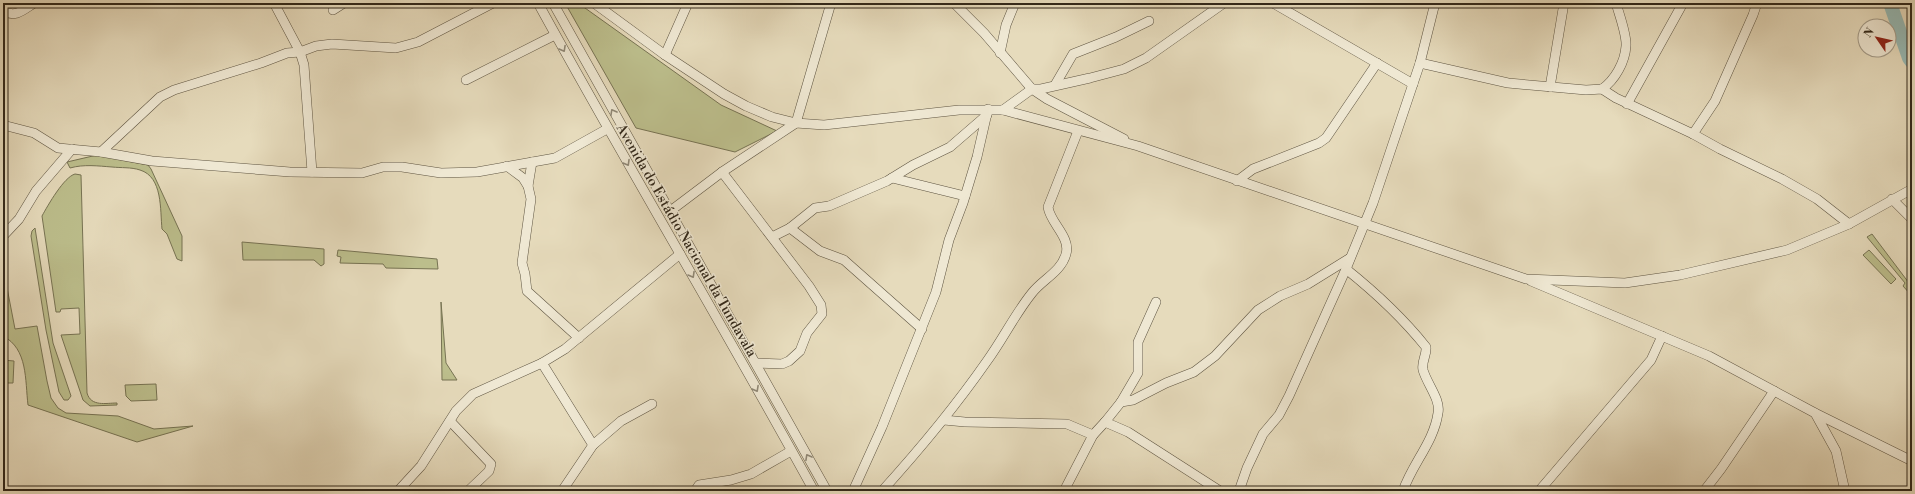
<svg xmlns="http://www.w3.org/2000/svg" width="1915" height="494" viewBox="0 0 1915 494" font-family="'Libre Bodoni',serif">
<style>
.green{fill:#bcbe8c;stroke:#777353}
.lines{fill:none;stroke-linecap:round;stroke-linejoin:round}
.river{stroke:#97bab5;stroke-width:14}
.minor-casing{stroke:#5f5542;stroke-width:10}
.minor{stroke:#efe8d3;stroke-width:9}
.oneway{stroke:#908876}
.labels{text-anchor:middle;stroke-width:3;stroke-linejoin:round;paint-order:stroke}
.street-label{font-size:14px;fill:#32281a;stroke:#efe8d3}
</style>
<rect width="100%" height="100%" fill="#e6dbbc"/>
<filter id="stains"><feTurbulence type="fractalNoise" baseFrequency=".005" numOctaves="4"/><feColorMatrix values="0 0 0 0 .2 0 0 0 0 .09 0 0 0 0 .02 0 0 0 .5 -.17"/></filter>
<radialGradient id="worn" r=".72"><stop offset=".6" stop-color="#630" stop-opacity="0"/><stop offset="1" stop-color="#630" stop-opacity=".3"/></radialGradient>
<g class="green">
<polygon points="565,3 578,3 721,105 777,131 735,152 636,128"/>
<path d="M97,155L148,165L151,169L182,236V261L177,259L167,234L162,229C160,210 163,177 140,170C131,167 121,168 112,167C98,166 84,164 70,168L67,162Z"/>
<path d="M75,174L81,175L87,393C91,407 106,403 117,403V405L90,406L83,400L61,335L80,334L79,308L61,309L60,312H56L42,216C48,205 64,177 75,174Z"/>
<polygon points="35,228 53,343 71,396 68,400 64,400 59,392 46,330 31,236 32,231"/>
<polygon points="1872,234 1912,287 1911,295 1903,286 1905,283 1867,237"/>
<polygon points="242,242 324,249 324,264 321,266 314,260 243,260"/>
<polygon points="338,250 437,259 438,269 386,268 383,264 340,263 341,257 337,256"/>
<polygon points="1869,250 1896,279 1891,284 1863,255"/>
<path d="M3,267L15,329L37,326L47,381L51,398L58,408L66,413L118,416L154,429L193,426L137,442L28,405C25,380 28,349 3,336Z"/>
<polygon points="441,302 446,363 457,380 442,380"/>
<polygon points="3,360 14,361 13,383 3,383"/>
<polygon points="156,384 157,400 131,401 126,396 125,385"/>
</g>
<g class="lines">
<polyline class="river" points="1890,3 1909,58 1912,62"/>
<g class="minor-casing">
<g id="minor">
<polyline points="274,3 300,52 304,65 312,172"/>
<path d="M538,3C628,167 724,327 814,491"/>
<polyline points="553,3 827,491"/>
<polyline points="594,3 665,55 724,94 746,106 772,117 796,123 824,125 959,110 1003,110 1138,146 1526,279 1625,283 1680,275 1787,250 1849,224 1912,189"/>
<polyline points="954,3 984,33 1032,89 1047,99 1124,139"/>
<polyline points="1273,3 1413,84"/>
<polyline points="333,10 344,3"/>
<path d="M3,11C16,18 23,10 34,3"/>
<polyline points="1000,53 1006,25 1015,3"/>
<polyline points="665,55 688,3"/>
<polyline points="1420,63 1508,83 1586,90 1602,89 1616,98 1693,134 1720,149 1782,179 1817,199 1849,224"/>
<polyline points="466,80 555,35"/>
<polyline points="1055,85 1073,54 1116,37 1149,21"/>
<polyline points="1550,87 1564,3"/>
<path d="M1602,89C1615,80 1625,62 1626,46C1627,35 1619,14 1616,3"/>
<polyline points="1627,104 1683,3"/>
<polyline points="1003,110 1032,89 1041,89 1090,78 1124,69 1146,58 1224,3"/>
<polyline points="3,125 34,133 58,148 101,152 152,161 290,172 362,173 383,167 402,167 441,173 477,172 555,158 607,129"/>
<polyline points="1693,134 1715,101 1753,15 1757,3"/>
<polyline points="101,152 160,97 174,90 261,63 287,53 300,52 316,46 332,44 396,48 418,42 493,3"/>
<polyline points="507,166 523,178 528,186 531,199 522,263 525,274 527,291 579,338"/>
<polyline points="722,172 809,286 821,305 822,314 807,333 800,351 789,361 782,364 756,363"/>
<polyline points="892,178 965,196"/>
<polyline points="1237,181 1253,169 1319,143 1326,138 1377,63"/>
<polyline points="528,186 532,162"/>
<polyline points="1892,199 1912,219"/>
<polyline points="669,212 722,172 796,123 831,3"/>
<polyline points="790,228 820,251 844,260 922,329"/>
<polyline points="3,236 19,219 36,191 72,149"/>
<polyline points="772,237 790,228 815,208 829,206 887,181 913,165 950,147 987,115"/>
<path d="M1346,269C1376,293 1402,317 1426,347C1427,355 1421,362 1423,370C1427,384 1441,400 1438,413C1434,442 1412,464 1403,491"/>
<polyline points="1531,281 1709,356 1815,413 1912,461"/>
<polyline points="542,363 593,445"/>
<polyline points="1121,402 1133,400 1166,383 1194,372 1215,356 1258,310 1280,296 1308,284 1350,258"/>
<polyline points="1815,413 1836,451 1845,491"/>
<polyline points="944,420 965,422 1067,424 1093,435"/>
<polyline points="450,421 491,464 489,471 468,491"/>
<polyline points="1105,422 1128,432 1220,491"/>
<polyline points="398,491 421,466 456,411 473,394 542,363 565,349 680,254"/>
<polyline points="562,491 593,445 621,421 652,404"/>
<polyline points="695,491 699,485 731,480 751,474 791,451"/>
<polyline points="853,491 882,427 936,292 949,240 963,203 977,157 988,109"/>
<path d="M882,491C920,449 955,407 987,361C1003,339 1015,314 1032,293C1043,279 1061,272 1066,254C1071,237 1050,223 1048,207L1078,131"/>
<polyline points="1064,491 1093,435 1105,422 1121,402 1138,373 1138,342 1156,302"/>
<polyline points="1239,491 1247,468 1263,434 1279,415 1289,396 1346,269 1373,203 1420,63 1435,3"/>
<polyline points="1539,491 1651,360 1662,336"/>
<polyline points="1704,491 1721,469 1774,391"/>
</g>
</g>
<use href="#minor" class="minor"/>
</g>
<defs><path id="oneway-chevron" d="M-2-3.5L2.5 0L-2 3.5" fill="none" stroke-width="1.6" stroke-linecap="round" stroke-linejoin="round"/></defs>
<g class="oneway">
<use href="#oneway-chevron" transform="translate(563 49) rotate(61)"/>
<use href="#oneway-chevron" transform="translate(613 112) rotate(-119)"/>
<use href="#oneway-chevron" transform="translate(627 163) rotate(60)"/>
<use href="#oneway-chevron" transform="translate(692 275) rotate(60)"/>
<use href="#oneway-chevron" transform="translate(756 389) rotate(61)"/>
<use href="#oneway-chevron" transform="translate(808 457) rotate(-119)"/>
</g>
<g class="labels">
<g class="street-label">
<text transform="translate(687 240) rotate(60)" y="5">Avenida do Estádio Nacional da Tundavala</text>
</g>
</g>
<rect width="1915" height="494" fill="none" stroke="#e6dbbc" stroke-width="16"/>
<rect x="4" y="4" width="1907" height="486" fill="none" stroke="#32281a" stroke-width="2"/>
<rect x="8" y="8" width="1899" height="478" fill="none" stroke="#32281a"/>
<g transform="translate(1877 38) rotate(304)"><circle r="19" fill="#efe8d3" stroke="#a39b89"/>
<path d="M0-3L7 15L0 10L-7 15Z" fill="#8f2418"/>
<text y="-6" font-size="11" font-weight="bold" text-anchor="middle" fill="#32281a">N</text>
</g>
<rect width="100%" height="100%" filter="url(#stains)"/>
<rect width="100%" height="100%" fill="url(#worn)"/>
</svg>
